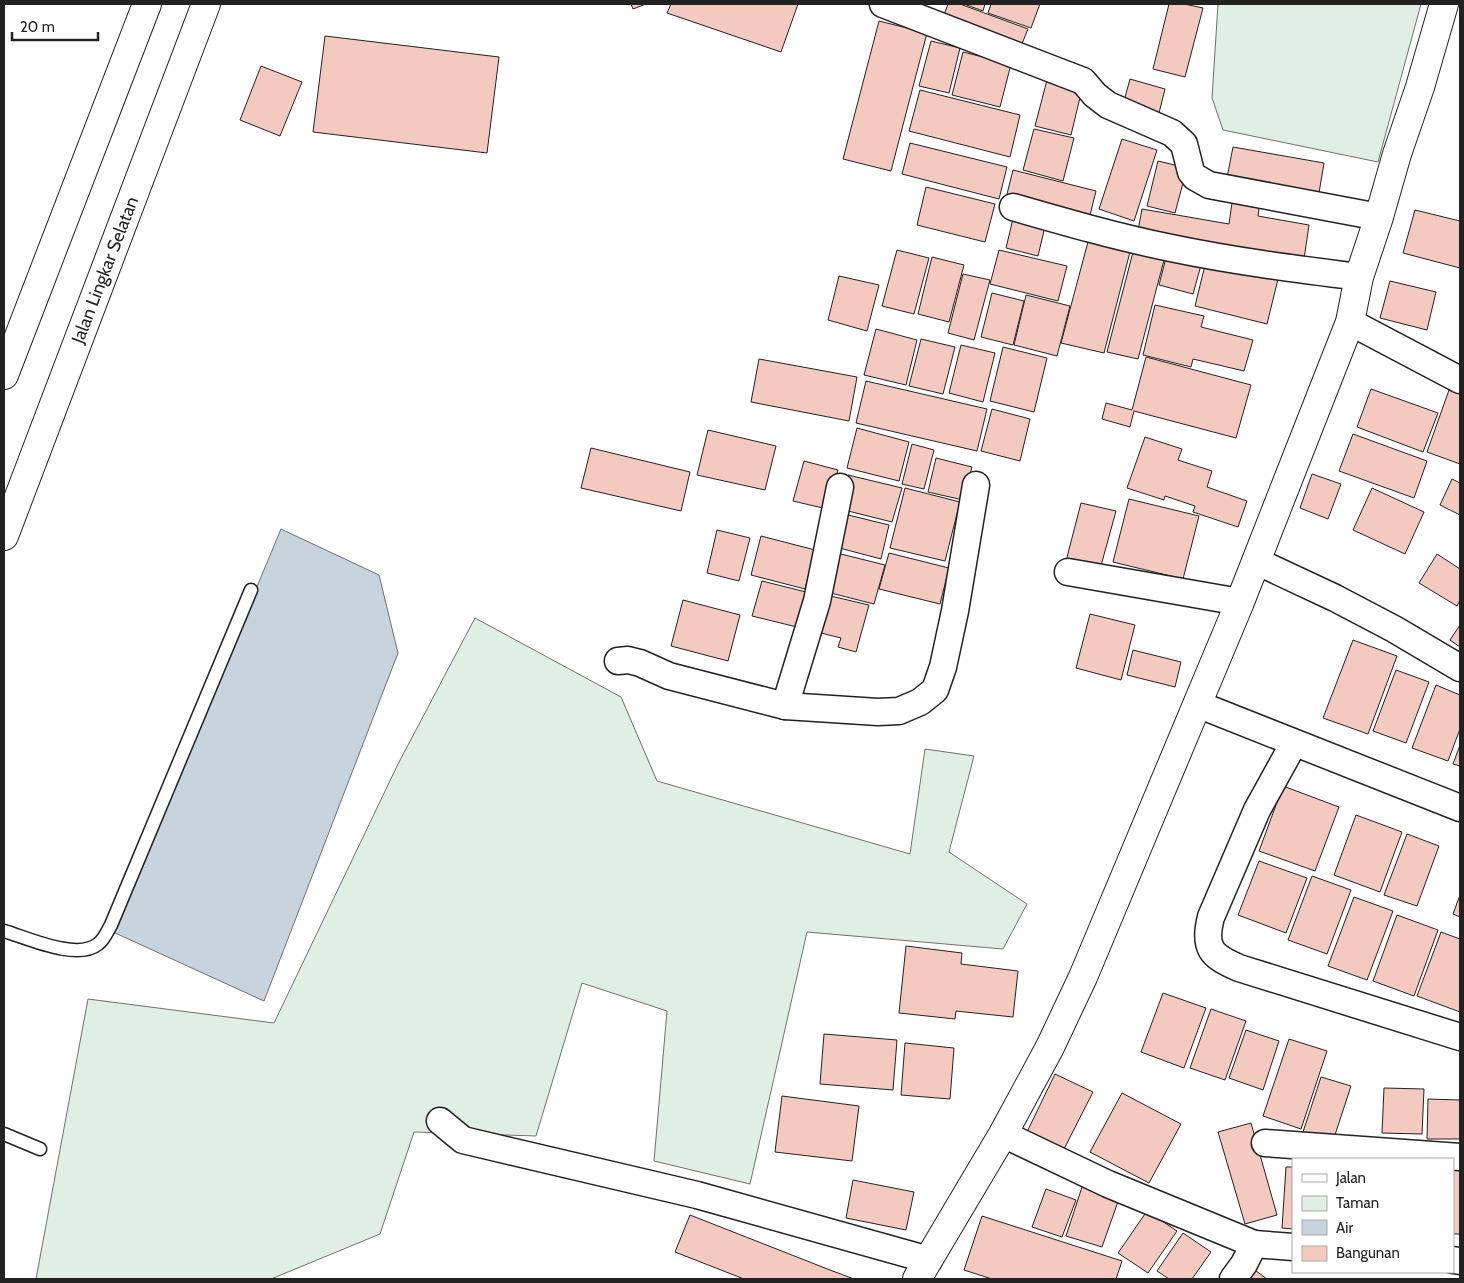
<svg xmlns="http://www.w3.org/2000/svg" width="1464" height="1283" viewBox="0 0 1464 1283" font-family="Cabin,sans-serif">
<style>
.green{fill:#e0efe3;stroke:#6f6f6f}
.water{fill:#c7d3dd;stroke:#6f6f6f}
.building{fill:#f3c9c0;stroke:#222}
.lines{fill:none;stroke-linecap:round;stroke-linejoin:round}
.service-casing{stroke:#222;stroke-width:15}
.minor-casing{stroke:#222;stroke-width:29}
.tertiary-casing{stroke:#222;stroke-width:30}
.trunk-casing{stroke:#222;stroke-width:30}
.service{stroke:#fff;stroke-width:12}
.minor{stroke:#fff;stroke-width:26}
.tertiary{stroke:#fff;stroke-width:28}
.trunk{stroke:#fff;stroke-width:28}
.labels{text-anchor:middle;stroke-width:4;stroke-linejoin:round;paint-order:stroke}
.street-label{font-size:18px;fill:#222;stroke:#fff}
</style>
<rect width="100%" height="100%" fill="#fff"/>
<g class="green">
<polygon points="1218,4 1421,4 1378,162 1223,130 1212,98"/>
<polygon points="475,618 621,697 657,781 910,854 925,749 974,756 949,852 1027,904 1003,949 807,932 750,1184 654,1161 667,1011 582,983 536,1136 414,1132 380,1234 271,1279 36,1279 88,999 274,1023 398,764"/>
</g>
<polygon class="water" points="281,529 379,575 398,653 264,1001 113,932"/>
<g class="building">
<polygon points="631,4 646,4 633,9"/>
<polygon points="671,4 798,4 781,52 667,13"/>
<polygon points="948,4 960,4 1028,29 1019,51 941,23"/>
<polygon points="964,4 985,4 983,11"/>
<polygon points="991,4 1040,4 1031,28 988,13"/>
<polygon points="1169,4 1184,4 1203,8 1185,77 1153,69"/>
<polygon points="879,21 927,33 891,171 843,159"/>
<polygon points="325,36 499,57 487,153 313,132"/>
<polygon points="931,41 960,48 949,93 919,86"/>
<polygon points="963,52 1011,64 1000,107 952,95"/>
<polygon points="261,66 302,82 280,136 240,120"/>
<polygon points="1130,79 1165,89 1158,117 1122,108"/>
<polygon points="1047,80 1082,89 1071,135 1035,126"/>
<polygon points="920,90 1020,115 1010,157 909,131"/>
<polygon points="1034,129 1074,138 1063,181 1023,170"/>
<polygon points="1122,139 1157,150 1134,221 1099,209"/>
<polygon points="910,143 1007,167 999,199 902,174"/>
<polygon points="1233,147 1324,163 1318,199 1226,183"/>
<polygon points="1158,161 1187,168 1175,213 1147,206"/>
<polygon points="1013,170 1096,191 1088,223 1005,202"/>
<polygon points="926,187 995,204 985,242 917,225"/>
<polygon points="1232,203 1259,208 1258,216 1309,225 1303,266 1137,236 1142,209 1229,224"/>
<polygon points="1015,210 1047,218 1038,256 1006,248"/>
<polygon points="1415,210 1460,221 1460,268 1403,253"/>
<polygon points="1089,238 1131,248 1104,353 1061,343"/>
<polygon points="897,250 929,258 914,314 882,306"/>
<polygon points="999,250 1067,266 1058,301 990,284"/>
<polygon points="1168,250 1203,258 1193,294 1159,285"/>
<polygon points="1133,252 1164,260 1138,359 1107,352"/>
<polygon points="932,257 964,265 949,322 918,314"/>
<polygon points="1206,261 1278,279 1267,324 1195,306"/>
<polygon points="963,274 990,280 974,340 948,333"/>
<polygon points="839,276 879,285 867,331 828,320"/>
<polygon points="1390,281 1436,292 1427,330 1380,318"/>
<polygon points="992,293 1024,301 1013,345 981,337"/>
<polygon points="1026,295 1070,306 1057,356 1014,345"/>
<polygon points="1155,305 1204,316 1201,327 1253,340 1244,371 1193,359 1191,367 1143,355"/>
<polygon points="876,329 917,340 906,385 864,375"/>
<polygon points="921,339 955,347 943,394 909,386"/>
<polygon points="961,345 995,353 983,402 949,393"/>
<polygon points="1003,347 1047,358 1034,412 990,401"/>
<polygon points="1146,357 1251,385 1236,438 1134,411 1130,427 1102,419 1106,403 1132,410"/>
<polygon points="759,359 857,377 849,421 751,402"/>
<polygon points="866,381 987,409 977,451 856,423"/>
<polygon points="1371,389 1438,413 1423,452 1357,427"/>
<polygon points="1449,390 1460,394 1460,464 1427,452"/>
<polygon points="992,409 1030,419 1020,461 981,451"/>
<polygon points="857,428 909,442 899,481 847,468"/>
<polygon points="708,430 776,446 765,490 697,475"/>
<polygon points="1353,434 1427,461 1414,498 1339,471"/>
<polygon points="1145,437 1182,449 1178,460 1212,471 1207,487 1247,501 1238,527 1193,512 1195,506 1165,496 1164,500 1127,488"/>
<polygon points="912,444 934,450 924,489 902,484"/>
<polygon points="591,448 690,472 681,511 581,488"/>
<polygon points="936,458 972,467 963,500 928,492"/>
<polygon points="804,461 838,470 827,509 793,501"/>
<polygon points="1312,474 1341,484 1328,519 1300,508"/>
<polygon points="848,475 902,488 892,522 840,509"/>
<polygon points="1452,479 1460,483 1460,515 1440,505"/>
<polygon points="905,488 960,502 945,561 890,548"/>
<polygon points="1372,488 1424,512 1405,554 1353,530"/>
<polygon points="1129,499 1199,516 1183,579 1113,562"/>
<polygon points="1081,503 1116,511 1099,573 1065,565"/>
<polygon points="840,513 889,525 881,559 832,546"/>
<polygon points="717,530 750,538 739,581 707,573"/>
<polygon points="761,536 815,550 805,589 751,575"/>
<polygon points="833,552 885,565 874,604 823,591"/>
<polygon points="889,553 949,568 940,604 879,589"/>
<polygon points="1437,554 1460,569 1460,600 1457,606 1419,583"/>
<polygon points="762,581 806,592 797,627 752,616"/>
<polygon points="822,594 869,605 856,652 838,647 841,638 813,631"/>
<polygon points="683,600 740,615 728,661 671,646"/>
<polygon points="1090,614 1135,625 1121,680 1076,668"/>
<polygon points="1460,625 1460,647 1450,640"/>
<polygon points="1353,640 1397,656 1368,734 1323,718"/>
<polygon points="1133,650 1181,662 1175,687 1127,675"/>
<polygon points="1396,670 1429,682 1406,743 1373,731"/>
<polygon points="1436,685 1460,695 1460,729 1448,761 1412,748"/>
<polygon points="1460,745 1460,766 1453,764"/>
<polygon points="1283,786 1339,807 1315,871 1259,851"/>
<polygon points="1356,815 1402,832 1380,892 1334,875"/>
<polygon points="1407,834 1439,846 1417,906 1384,895"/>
<polygon points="1259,861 1307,878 1286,933 1238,915"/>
<polygon points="1312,876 1351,890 1327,954 1288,940"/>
<polygon points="1460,895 1460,917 1453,914"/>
<polygon points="1354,897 1393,911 1367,980 1328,966"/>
<polygon points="1397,915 1438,930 1414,996 1373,981"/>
<polygon points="1441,932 1460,939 1460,1012 1417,996"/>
<polygon points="906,946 962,953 961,964 1018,971 1013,1017 956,1011 955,1019 899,1013"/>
<polygon points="1163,993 1206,1008 1184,1068 1141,1052"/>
<polygon points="1211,1009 1246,1021 1225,1080 1190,1068"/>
<polygon points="1246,1030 1279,1041 1263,1090 1229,1078"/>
<polygon points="824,1034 897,1040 893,1090 820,1084"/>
<polygon points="1289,1039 1327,1051 1301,1129 1263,1116"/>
<polygon points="905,1043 954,1048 950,1099 901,1095"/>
<polygon points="1055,1074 1093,1092 1064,1149 1027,1132"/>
<polygon points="1321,1077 1351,1086 1333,1141 1303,1132"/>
<polygon points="1384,1088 1424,1089 1422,1134 1382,1133"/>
<polygon points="1122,1093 1181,1124 1149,1183 1090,1152"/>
<polygon points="782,1096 859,1106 852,1161 775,1152"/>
<polygon points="1428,1099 1460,1100 1460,1139 1427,1139"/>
<polygon points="1251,1123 1277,1215 1245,1224 1218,1132"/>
<polygon points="1286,1167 1293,1167 1293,1229 1282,1228"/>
<polygon points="1453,1167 1460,1168 1460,1234 1453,1234"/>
<polygon points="853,1180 914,1192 906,1230 846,1218"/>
<polygon points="1084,1181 1121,1193 1102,1247 1066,1236"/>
<polygon points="1046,1189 1076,1200 1062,1237 1032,1227"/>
<polygon points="1147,1211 1177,1231 1148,1273 1118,1253"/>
<polygon points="690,1215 830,1270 854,1279 744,1279 675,1252"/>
<polygon points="982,1216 1122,1261 1116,1279 992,1279 964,1270"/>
<polygon points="1183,1233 1211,1252 1192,1279 1169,1279 1157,1271"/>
<polygon points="1252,1268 1267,1279 1244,1279"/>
</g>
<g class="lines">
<g class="service-casing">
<g id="service">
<path d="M4,931C28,938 77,961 98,944C104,940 108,930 111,925L251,590"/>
<polyline points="4,1134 40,1149"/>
</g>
</g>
<g class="minor-casing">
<g id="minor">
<polyline points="883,4 1083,81 1095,95 1108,105 1172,133 1184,144 1191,172 1195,177 1209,185 1379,217"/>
<path d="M1013,207C1065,222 1117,237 1171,248C1233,261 1296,269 1359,277"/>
<polyline points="1350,322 1460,380"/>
<polyline points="1256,561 1335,598 1394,629 1460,668"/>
<polyline points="1068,572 1240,602"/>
<polyline points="618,661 628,660 640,663 669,676 785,706 878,712 899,711 920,702 935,690 943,667 955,611 976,485"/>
<polyline points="1197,704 1460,808"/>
<polyline points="785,706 817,601 840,487"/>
<path d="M1294,743L1257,810L1211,917C1203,948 1211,956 1239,968L1460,1037"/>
<polyline points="440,1121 463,1140 697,1195 929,1260"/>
<polyline points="1003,1134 1108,1184 1254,1244 1244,1264 1233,1279"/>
<polyline points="1265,1143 1460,1157"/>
<polyline points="1254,1244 1293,1247"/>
<polyline points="1453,1260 1460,1261"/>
</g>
</g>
<g class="tertiary-casing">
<polyline id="tertiary" points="917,1279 1003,1134 1050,1047 1083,977 1240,602 1350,322 1359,277 1379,217 1397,154 1420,87 1444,4"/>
</g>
<g class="trunk-casing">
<g id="trunk">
<polyline points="4,375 147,4"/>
<polyline points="4,536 206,4"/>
</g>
</g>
<use href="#service" class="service"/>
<use href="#minor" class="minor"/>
<use href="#tertiary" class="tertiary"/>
<use href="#trunk" class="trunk"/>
</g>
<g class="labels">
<g class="street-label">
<text transform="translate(105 270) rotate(-69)" y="6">Jalan Lingkar Selatan</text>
</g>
</g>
<rect width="1464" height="1283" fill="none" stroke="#222222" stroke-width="10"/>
<rect x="1292" y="1158" width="162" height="115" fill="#ffffff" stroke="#a7a7a7"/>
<rect x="1302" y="1174" width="25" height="8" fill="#ffffff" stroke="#a7a7a7"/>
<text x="1336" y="1183" font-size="15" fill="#222222">Jalan</text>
<rect x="1302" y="1196" width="25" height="15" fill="#e0efe3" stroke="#a7a7a7"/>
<text x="1336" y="1208" font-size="15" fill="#222222">Taman</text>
<rect x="1302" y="1220" width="25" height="15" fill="#c7d3dd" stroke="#a7a7a7"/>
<text x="1336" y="1233" font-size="15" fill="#222222">Air</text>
<rect x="1302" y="1246" width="25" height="15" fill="#f3c9c0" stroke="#a7a7a7"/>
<text x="1336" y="1258" font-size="15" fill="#222222">Bangunan</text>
<path d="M12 32v8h86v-8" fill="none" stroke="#222222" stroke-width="2.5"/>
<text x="20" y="32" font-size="15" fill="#222222" stroke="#ffffff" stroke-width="4" paint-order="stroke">20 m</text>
</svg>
